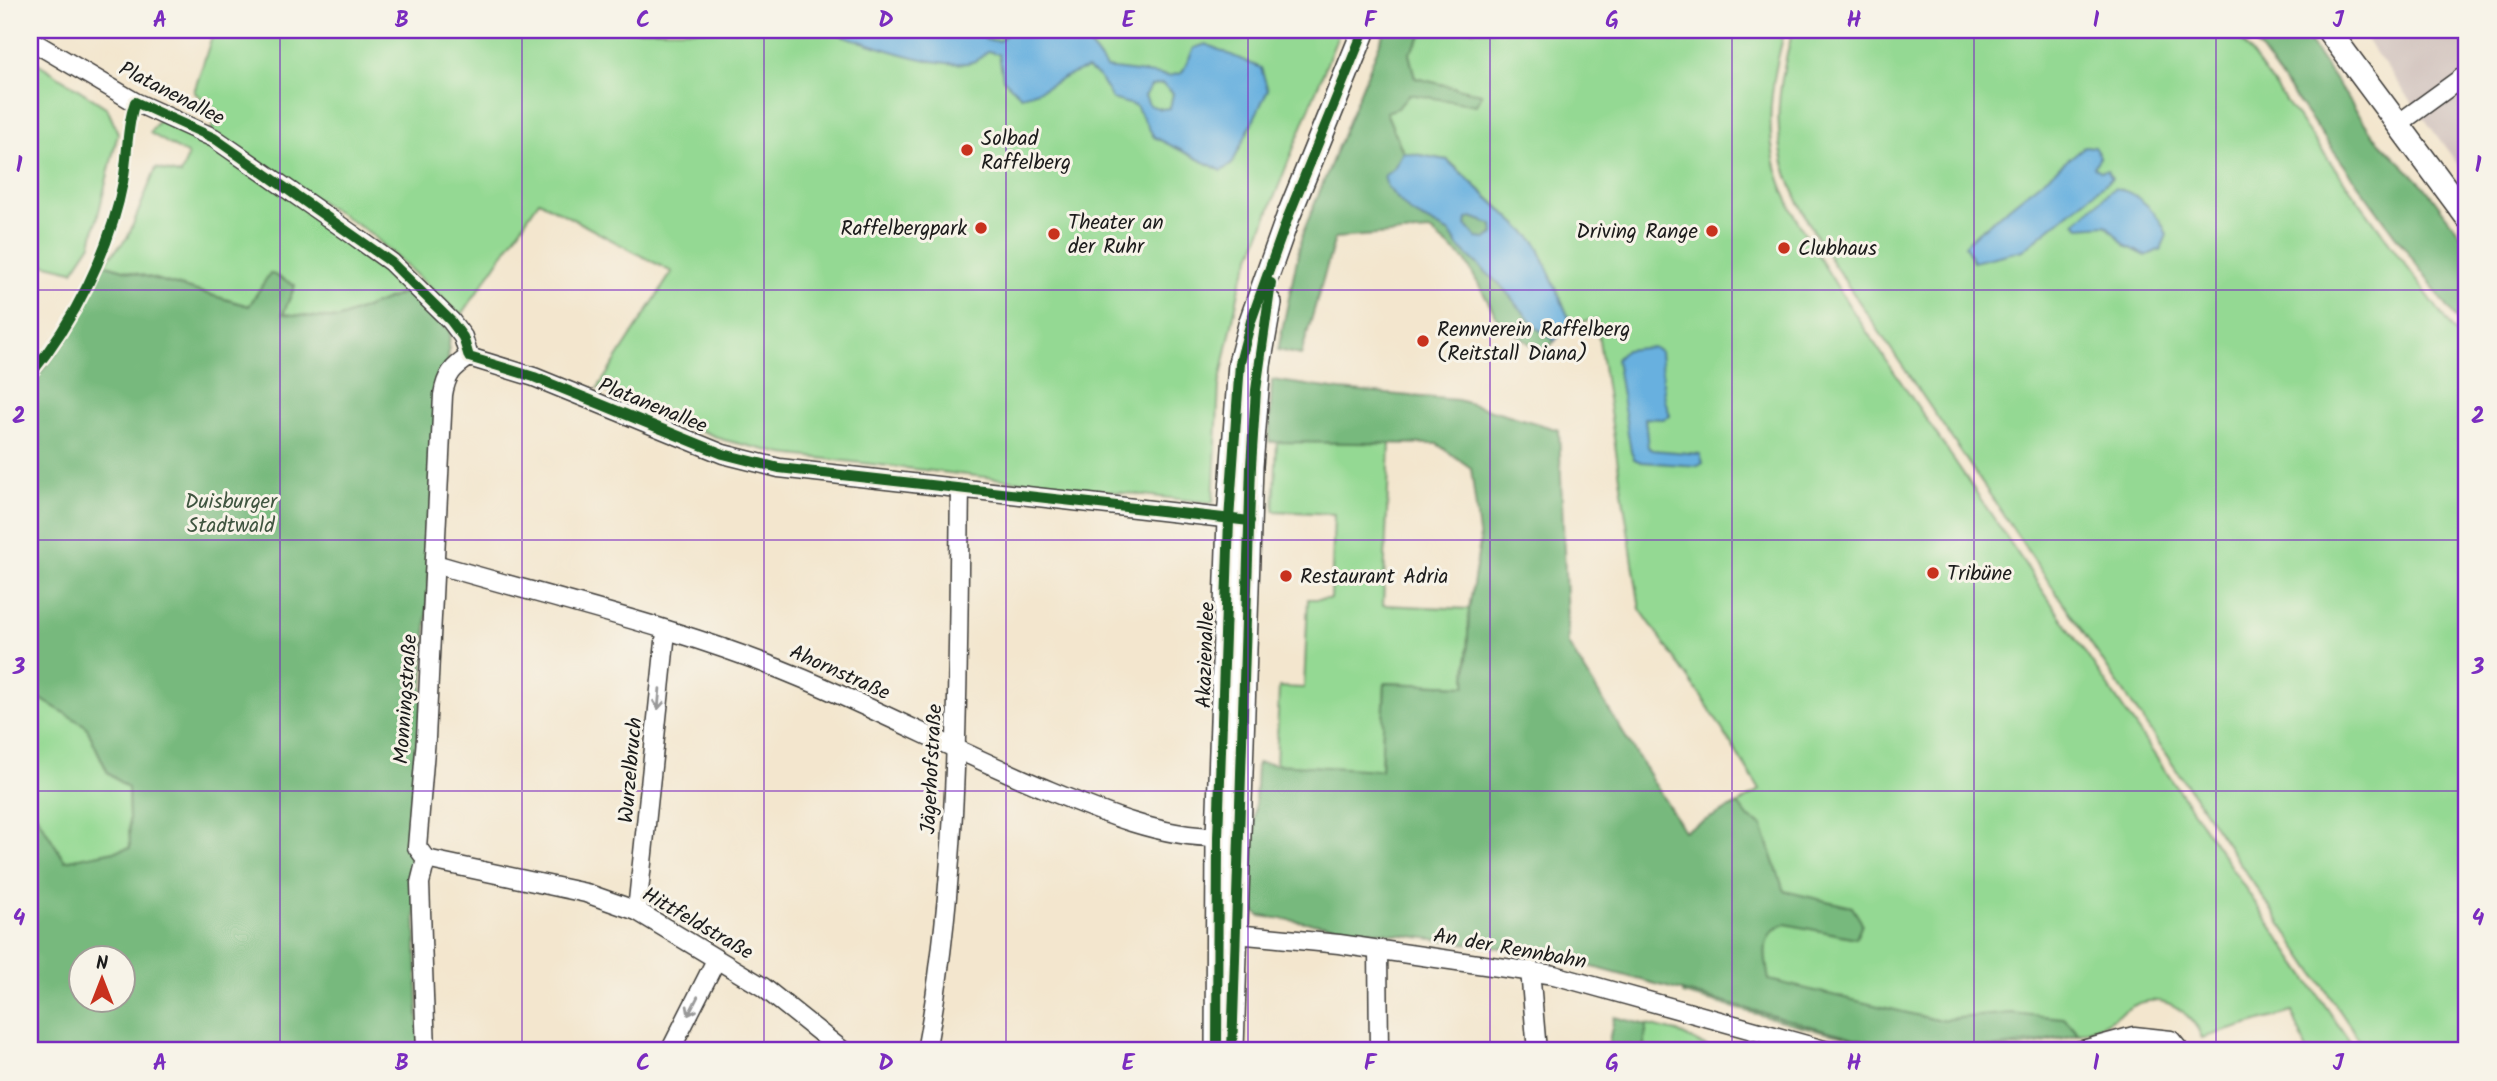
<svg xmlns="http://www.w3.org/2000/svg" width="2497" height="1081" viewBox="0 0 2497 1081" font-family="Kalam,sans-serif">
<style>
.industrial{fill:#cfc0bb}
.green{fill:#94d993;stroke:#587a58;stroke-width:2}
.forest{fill:#77b97d;stroke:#4a6a4c;stroke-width:2;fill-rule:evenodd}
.water{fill:#67b0df;stroke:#42667e;stroke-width:2;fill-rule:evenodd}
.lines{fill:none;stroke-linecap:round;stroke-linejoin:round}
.minor-casing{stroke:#3c3a37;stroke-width:21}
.major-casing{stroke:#3c3a37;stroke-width:26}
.minor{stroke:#fff;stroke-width:18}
.major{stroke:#fff;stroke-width:23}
.cycleway-casing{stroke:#f7f3e8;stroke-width:15}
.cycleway{stroke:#1b5e20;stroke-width:10}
.oneway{stroke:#999}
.grid{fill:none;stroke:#7b2cbf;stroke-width:2;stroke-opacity:0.55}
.poi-dot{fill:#c8321e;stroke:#f7f3e8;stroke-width:2.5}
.labels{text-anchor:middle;stroke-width:6;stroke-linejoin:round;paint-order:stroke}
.street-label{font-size:21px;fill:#1c1c1c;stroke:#f7f3e8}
.poi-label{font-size:21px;fill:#1c1c1c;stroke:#f7f3e8;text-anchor:start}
.park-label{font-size:21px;fill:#405540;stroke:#f7f3e8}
.neatline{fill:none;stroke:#7b2cbf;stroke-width:2.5}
.grid-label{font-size:23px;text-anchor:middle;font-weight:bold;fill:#7b2cbf}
</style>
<rect width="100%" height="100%" fill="#f7f3e8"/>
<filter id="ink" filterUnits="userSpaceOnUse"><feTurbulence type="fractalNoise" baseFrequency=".0143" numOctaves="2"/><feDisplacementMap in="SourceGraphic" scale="14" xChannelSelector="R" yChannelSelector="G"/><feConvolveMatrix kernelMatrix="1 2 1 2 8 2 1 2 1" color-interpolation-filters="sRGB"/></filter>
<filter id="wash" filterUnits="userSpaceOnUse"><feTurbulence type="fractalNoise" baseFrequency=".00686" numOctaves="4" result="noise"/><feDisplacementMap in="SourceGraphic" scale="28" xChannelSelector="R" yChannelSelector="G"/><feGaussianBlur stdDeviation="1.57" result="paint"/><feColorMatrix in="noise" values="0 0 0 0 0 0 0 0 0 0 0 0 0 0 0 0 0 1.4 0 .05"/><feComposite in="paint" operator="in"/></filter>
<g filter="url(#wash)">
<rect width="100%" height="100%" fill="#f3e6ce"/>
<polygon class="industrial" points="2359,30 2467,30 2467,177 2424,118"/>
<g class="green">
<polygon points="214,30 1340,30 1241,282 1219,386 1213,503 783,454 724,440 598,388 672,272 539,201 461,316 370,233 210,132 219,113 194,92"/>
<path d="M1425,30H1785C1749,161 1783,199 1850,307L2356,1051H2307L2292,1012L2202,1038C2192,1012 2164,992 2135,1005C2122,1011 2111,1021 2099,1026C2075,1036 2047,1043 2022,1047C1905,1063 1794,1023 1683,994L1685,831L1738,804L1760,790L1705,702L1640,609L1596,320L1571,323L1536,242L1448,160L1403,152L1386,112L1398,108L1409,94L1476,104L1481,94L1415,78L1409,54Z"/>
<path d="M1793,30H2234L2467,349V1051H2367L1832,262C1777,174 1765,132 1793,30Z"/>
<polygon points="30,58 107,108 118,133 91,244 73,271 30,261"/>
<path d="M159,120C249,164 334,223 408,291L338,319L283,314L295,286L270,274L249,306L103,264L128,237L156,168L181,175L188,155L150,133Z"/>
<polygon points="1277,439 1390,444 1383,605 1469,609 1466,686 1385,683 1381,770 1276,766 1279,687 1304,688 1308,599 1331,599 1334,514 1274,511"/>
<polygon points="33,694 86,726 108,773 128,788 130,848 65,861 30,805 30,699"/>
<polygon points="1647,1025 1677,1032 1715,1051 1643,1051"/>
</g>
<g class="forest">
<polygon points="1385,30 1425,30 1409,54 1415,78 1482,94 1476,105 1409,94 1398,108 1386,112 1403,152 1387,187 1411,212 1450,233 1459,247 1503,288 1537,328 1555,341 1543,353 1500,323 1465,260 1430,231 1335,238 1301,355 1278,350 1302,235"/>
<polygon points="2246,30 2301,30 2373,135 2424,186 2467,243 2467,334"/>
<polygon points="1472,217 1493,225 1494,233 1486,239 1477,239 1466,225 1467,219"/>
<path d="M103,264L249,306L270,273L295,285L283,314L338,319L408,291L450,331L448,363L439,382L414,861L419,1051H30V805L65,861L130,848L128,788L108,773L86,726L34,695L30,699V386L73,331ZM80,958H122V1000H80Z"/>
<path d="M1272,380L1340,390L1458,400L1559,430L1568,644L1684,831L1738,804L1749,818L1762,825L1784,891L1852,907L1862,923L1856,938L1785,924C1759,934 1765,957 1769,980L1937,1020L2011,1013L2064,1018L2079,1034C2011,1049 1947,1054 1877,1044L1545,954L1260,916L1250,907L1257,763L1381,770L1385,683L1466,686L1469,609L1480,542L1471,468L1437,444L1269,442Z"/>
<polygon points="1614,1017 1647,1025 1643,1051 1607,1051"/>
</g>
<g class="water">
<path d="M826,30H978L986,40L999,41L1011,30C1064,30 1076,20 1106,68L1169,76L1182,73L1194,48L1206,44L1261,68L1268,90L1232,164L1222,171L1154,137L1136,106L1112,99L1099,77L1087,69C1061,75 1050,90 1021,96L1003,79L999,54L988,51C984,54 980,59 975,61C944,73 858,40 826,30ZM1162,84L1173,93L1170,108L1161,109L1149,105L1145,96L1151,86Z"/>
<polygon points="2085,146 2094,147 2100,156 2094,167 2101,171 2107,170 2112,178 2023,250 1973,262 1965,245 1977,233"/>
<path d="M1403,152L1447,160L1536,242L1571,323L1555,341L1537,328L1503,288L1459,247L1450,233L1410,212L1387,187L1384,176L1394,168ZM1472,217L1493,225L1494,234L1486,239L1477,238L1466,225L1467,219Z"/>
<path d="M2114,188C2137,191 2160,214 2167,235L2161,249L2146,256L2126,246L2106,225L2080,227L2075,223Z"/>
<polygon points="1653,347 1660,352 1665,400 1670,415 1663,419 1645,418 1648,447 1652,450 1700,454 1703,463 1698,466 1641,462 1634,459 1631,452 1616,359 1625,350"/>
</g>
</g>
<g filter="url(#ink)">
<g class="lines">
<g class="minor-casing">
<g id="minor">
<polyline points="30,40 135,102 214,138 349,232 391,262 451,321 463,337 469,357"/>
<polyline points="2398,124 2467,74"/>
<polyline points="469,357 534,377 723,454 779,468 1241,520"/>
<path d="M435,564C558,600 686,629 804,679C884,713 961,753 1041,787C1096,810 1157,837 1218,837"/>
<path d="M426,859L417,847L426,738L443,395C446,375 453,367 469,357"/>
<polyline points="426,859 586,893 637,911 763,987 843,1051"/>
<polyline points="637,911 666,632"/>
<polyline points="1225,933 1339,944 1554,975 1828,1051"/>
<polyline points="1378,950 1379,1051"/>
<polyline points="1530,970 1537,1051"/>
<polyline points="426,1051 420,883 426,859"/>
<polyline points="670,1051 716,960"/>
<path d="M926,1051C961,866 957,675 960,488"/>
<polyline points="2079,1051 2134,1036 2171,1040 2180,1051"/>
</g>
</g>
<g class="major-casing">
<g id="major">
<polyline points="2328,30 2467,217"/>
<polyline points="1232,1048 1251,466 1259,365 1270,303"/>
<polyline points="1217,1051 1218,837 1229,520 1240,363 1251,321 1288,217 1364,30"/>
</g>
</g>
<use href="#minor" class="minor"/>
<use href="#major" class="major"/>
<g class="cycleway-casing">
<g id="cycleway">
<path d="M30,375C74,321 110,251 123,182C128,155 126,128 135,102L214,138L391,262L451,321L463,337L469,357L534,377L723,454L779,468L1250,521"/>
<polyline points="1217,1051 1218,837 1229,520 1240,363 1251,321 1288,217 1364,30"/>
<polyline points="1232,1051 1251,466 1256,390 1271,283"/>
</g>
</g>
<use href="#cycleway" class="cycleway"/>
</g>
<defs><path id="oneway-shaft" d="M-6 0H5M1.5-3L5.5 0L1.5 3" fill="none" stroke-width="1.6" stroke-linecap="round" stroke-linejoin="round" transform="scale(1.75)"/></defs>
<g class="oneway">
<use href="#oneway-shaft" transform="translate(659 699) rotate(95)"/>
<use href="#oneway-shaft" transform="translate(693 1006) rotate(117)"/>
</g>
</g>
<path class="grid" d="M280,30V1051M522,30V1051M764,30V1051M1006,30V1051M1248,30V1051M1490,30V1051M1732,30V1051M1974,30V1051M2216,30V1051M30,290H2467M30,540H2467M30,791H2467"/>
<g class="poi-dot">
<circle cx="967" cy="150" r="7"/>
<circle cx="981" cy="228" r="7"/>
<circle cx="1712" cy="231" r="7"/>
<circle cx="1054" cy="234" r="7"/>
<circle cx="1784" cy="248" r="7"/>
<circle cx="1423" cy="341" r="7"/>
<circle cx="1933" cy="573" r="7"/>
<circle cx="1286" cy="576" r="7"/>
</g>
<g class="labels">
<g class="street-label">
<text transform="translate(172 93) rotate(27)" y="7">Platanenallee</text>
<text transform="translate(653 405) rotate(22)" y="7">Platanenallee</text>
<text transform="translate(1205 655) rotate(-88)" y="7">Akazienallee</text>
<text transform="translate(840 672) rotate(24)" y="7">Ahornstraße</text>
<text transform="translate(405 699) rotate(-86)" y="7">Monningstraße</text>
<text transform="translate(931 769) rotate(-87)" y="7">Jägerhofstraße</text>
<text transform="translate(630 770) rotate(-85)" y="7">Wurzelbruch</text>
<text transform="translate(698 923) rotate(30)" y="7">Hittfeldstraße</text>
<text transform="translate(1510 948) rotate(10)" y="7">An der Rennbahn</text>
</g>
<g class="poi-label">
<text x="981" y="145">Solbad<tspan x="981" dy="24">Raffelberg</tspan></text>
<text x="1068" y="229">Theater an<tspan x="1068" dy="24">der Ruhr</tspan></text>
<text x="967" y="235" text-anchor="end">Raffelbergpark</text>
<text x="1698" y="238" text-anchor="end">Driving Range</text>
<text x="1798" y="255">Clubhaus</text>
<text x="1437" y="336">Rennverein Raffelberg<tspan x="1437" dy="24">(Reitstall Diana)</tspan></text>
<text x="1947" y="580">Tribüne</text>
<text x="1300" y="583">Restaurant Adria</text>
</g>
<g class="park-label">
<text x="231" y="508">Duisburger<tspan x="231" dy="24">Stadtwald</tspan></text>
</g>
</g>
<rect width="2497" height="1081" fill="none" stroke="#f7f3e8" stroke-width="77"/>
<g transform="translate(102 979)"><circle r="33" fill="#f7f3e8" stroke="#9f9d96" stroke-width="2"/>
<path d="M0-5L12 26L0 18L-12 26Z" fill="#c8321e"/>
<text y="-10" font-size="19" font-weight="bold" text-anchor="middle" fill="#1c1c1c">N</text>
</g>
<rect x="38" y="38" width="2420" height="1004" class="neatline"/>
<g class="grid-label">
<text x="160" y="27">A</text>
<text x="402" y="27">B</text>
<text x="643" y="27">C</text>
<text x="886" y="27">D</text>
<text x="1128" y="27">E</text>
<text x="1370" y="27">F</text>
<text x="1612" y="27">G</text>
<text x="1854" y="27">H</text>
<text x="2096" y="27">I</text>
<text x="2338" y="27">J</text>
<text x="19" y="172">1</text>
<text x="2478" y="172">1</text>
<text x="19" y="423">2</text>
<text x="2478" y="423">2</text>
<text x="19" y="674">3</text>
<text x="2478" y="674">3</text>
<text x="19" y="925">4</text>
<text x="2478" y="925">4</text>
<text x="160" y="1070">A</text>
<text x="402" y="1070">B</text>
<text x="643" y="1070">C</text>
<text x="886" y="1070">D</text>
<text x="1128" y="1070">E</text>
<text x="1370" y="1070">F</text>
<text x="1612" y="1070">G</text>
<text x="1854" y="1070">H</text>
<text x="2096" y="1070">I</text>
<text x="2338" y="1070">J</text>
</g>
</svg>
